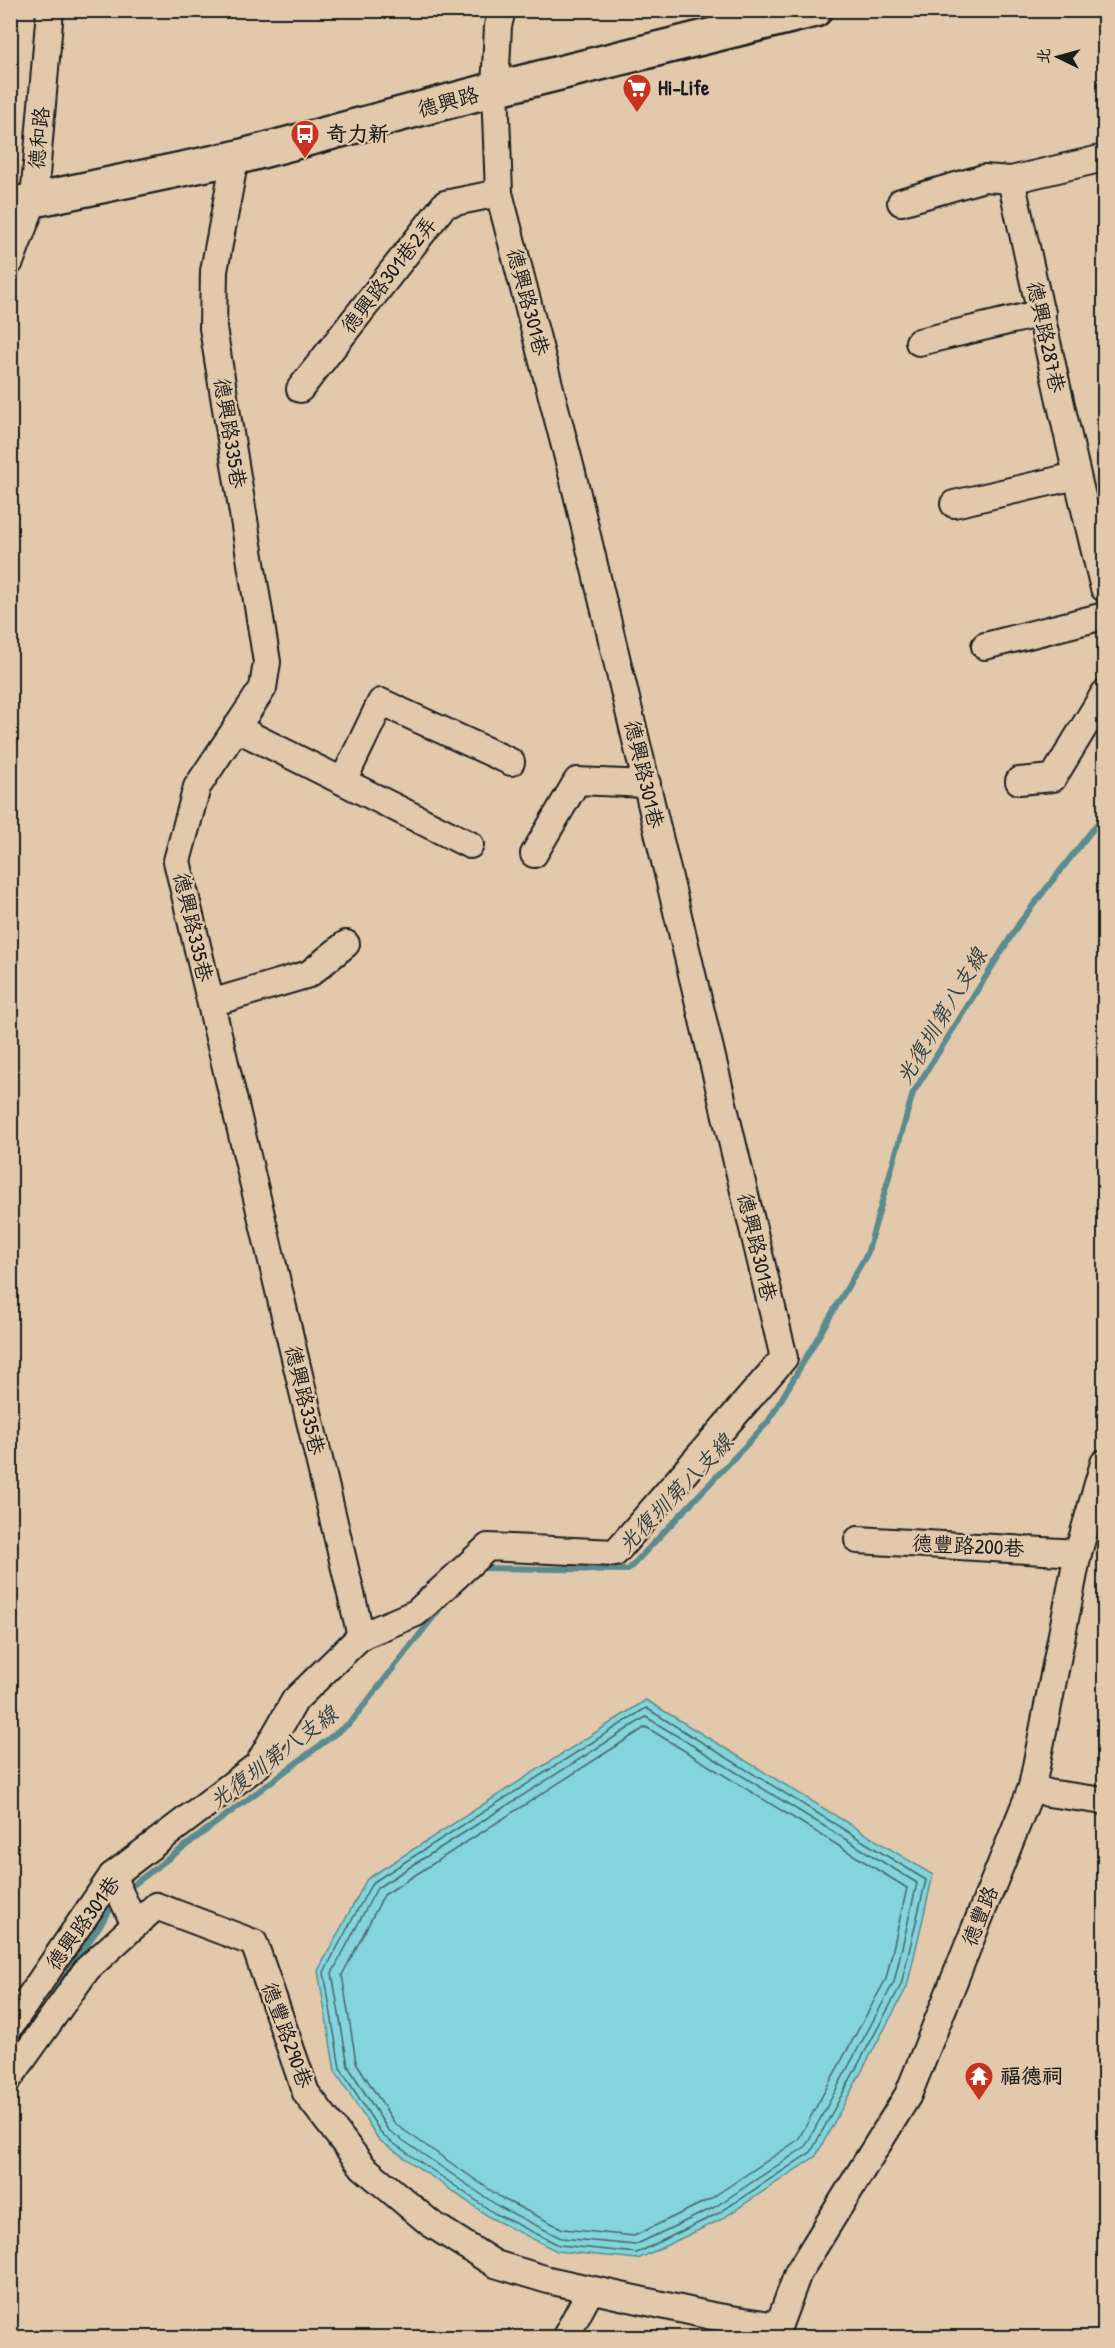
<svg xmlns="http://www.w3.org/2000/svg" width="1115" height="2348" viewBox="0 0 1115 2348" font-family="'Patrick Hand','LXGW WenKai TC',sans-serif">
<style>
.water{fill:#83d5db;stroke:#5a8b8f;stroke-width:1.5}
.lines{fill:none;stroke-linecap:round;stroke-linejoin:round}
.shore{stroke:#456668;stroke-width:1.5}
.stream{stroke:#5a8b8f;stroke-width:6}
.minor-casing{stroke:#1c1c1c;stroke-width:30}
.major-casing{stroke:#1c1c1c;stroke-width:38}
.minor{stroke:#e3c9ab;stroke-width:26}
.major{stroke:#e3c9ab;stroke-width:33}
.labels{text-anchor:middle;stroke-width:4.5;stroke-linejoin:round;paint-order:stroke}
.poi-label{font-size:21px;font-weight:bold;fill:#1c1c1c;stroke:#e3c9ab;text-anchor:start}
.street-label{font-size:21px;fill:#1c1c1c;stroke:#e3c9ab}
.water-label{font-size:22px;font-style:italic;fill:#314142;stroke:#e3c9ab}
</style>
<rect width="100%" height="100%" fill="#e3c9ab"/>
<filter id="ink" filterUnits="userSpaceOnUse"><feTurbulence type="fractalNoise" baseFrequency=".0167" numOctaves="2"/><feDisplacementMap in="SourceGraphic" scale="12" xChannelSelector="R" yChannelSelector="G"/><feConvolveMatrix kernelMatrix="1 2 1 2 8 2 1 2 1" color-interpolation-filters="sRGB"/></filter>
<g filter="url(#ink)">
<polygon class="water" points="646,1700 933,1875 907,1987 816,2156 722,2219 638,2259 557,2251 491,2218 379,2140 335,2071 318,1971 367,1879"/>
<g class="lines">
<g class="shore">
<polygon points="646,1708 926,1880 901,1985 811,2152 719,2213 637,2253 559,2245 494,2213 383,2136 340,2068 324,1972 372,1883"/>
<polygon points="646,1717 917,1883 894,1982 805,2147 715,2207 635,2245 561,2238 498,2206 388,2130 348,2066 332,1973 377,1888"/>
<polygon points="646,1727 907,1888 886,1979 798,2140 710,2199 634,2236 563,2229 503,2199 395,2124 356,2062 342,1975 384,1895"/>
</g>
<g class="stream">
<polyline points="476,1568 628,1570 768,1422 867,1254 913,1093 1020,922 1104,815"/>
<polyline points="125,1891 351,1722 446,1601"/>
<polyline points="50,2000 116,1901"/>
</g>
<g class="minor-casing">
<g id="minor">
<polyline points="235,158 214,271 213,328 267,662 263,688 197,787 177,861 361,1636"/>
<path d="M1011,180C1042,316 1070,453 1104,588"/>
<polyline points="901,202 984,178 1011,180 1104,158"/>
<polyline points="10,262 34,199 50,10"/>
<polyline points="919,342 1042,313"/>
<polyline points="300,389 445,204 499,193"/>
<polyline points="954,504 1076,476"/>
<polyline points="985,646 1104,616"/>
<polyline points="236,728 470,845"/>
<polyline points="343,781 381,702 511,762"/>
<polyline points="1019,781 1053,778 1104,694"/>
<polyline points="534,854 577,781 647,784"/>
<polyline points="211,1003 309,974 346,944"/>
<polyline points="858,1540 1078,1553"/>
<polyline points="1032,1787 1048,1793 1104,1801"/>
<polyline points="112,1876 135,1925"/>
<polyline points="10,2026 112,1876 258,1765 295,1700 361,1636 416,1613 488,1547 615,1553 784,1358 572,473 499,193 495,89 498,26 502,10"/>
<polyline points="10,2077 87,1969 156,1906 254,1943 306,2093 363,2167 430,2223 495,2264 548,2280 712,2316 777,2326"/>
<polyline points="565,2338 590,2291"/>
<polyline points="774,2338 798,2273 908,2095 1032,1787 1078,1553 1104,1463"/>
</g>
</g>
<g class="major-casing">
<polyline id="major" points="10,205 235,158 495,89 815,10"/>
</g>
<use href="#minor" class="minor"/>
<use href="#major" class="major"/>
</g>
</g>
<defs>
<g id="supermarket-pin" transform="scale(1.5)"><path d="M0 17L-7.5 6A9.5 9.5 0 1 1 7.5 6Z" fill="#c8321e" stroke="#e3c9ab"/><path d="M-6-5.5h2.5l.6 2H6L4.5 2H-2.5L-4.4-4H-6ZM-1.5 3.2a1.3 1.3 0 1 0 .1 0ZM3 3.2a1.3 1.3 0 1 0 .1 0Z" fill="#fff"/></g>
<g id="bus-pin" transform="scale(1.5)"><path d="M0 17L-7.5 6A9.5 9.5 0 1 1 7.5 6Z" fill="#c8321e" stroke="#e3c9ab"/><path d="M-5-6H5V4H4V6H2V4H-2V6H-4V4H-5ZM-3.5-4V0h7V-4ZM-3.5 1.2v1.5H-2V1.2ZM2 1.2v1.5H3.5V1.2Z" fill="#fff"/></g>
<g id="temple-pin" transform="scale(1.5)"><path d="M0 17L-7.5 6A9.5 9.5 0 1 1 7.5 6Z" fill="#c8321e" stroke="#e3c9ab"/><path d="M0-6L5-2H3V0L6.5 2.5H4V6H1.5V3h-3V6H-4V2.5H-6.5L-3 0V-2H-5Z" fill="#fff"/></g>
</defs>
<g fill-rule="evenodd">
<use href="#supermarket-pin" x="637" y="88"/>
<use href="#bus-pin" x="305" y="134"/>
<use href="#temple-pin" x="979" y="2076"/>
</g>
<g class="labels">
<g class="poi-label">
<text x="658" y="95">Hi-Life</text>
<text x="326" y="141">奇力新</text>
<text x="1000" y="2083">福德祠</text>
</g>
<g class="street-label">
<text transform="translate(448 102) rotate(-15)" y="7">德興路</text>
<text transform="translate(39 138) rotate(-85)" y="7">德和路</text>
<text transform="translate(389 275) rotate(-52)" y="7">德興路301巷2弄</text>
<text transform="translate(528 302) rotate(75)" y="7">德興路301巷</text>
<text transform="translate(1046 337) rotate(78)" y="7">德興路287巷</text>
<text transform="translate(230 433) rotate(81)" y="7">德興路335巷</text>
<text transform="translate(644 774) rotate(77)" y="7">德興路301巷</text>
<text transform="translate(193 927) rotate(77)" y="7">德興路335巷</text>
<text transform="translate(757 1247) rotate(77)" y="7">德興路301巷</text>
<text transform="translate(305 1400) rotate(77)" y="7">德興路335巷</text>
<text transform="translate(968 1546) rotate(3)" y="7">德豐路200巷</text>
<text transform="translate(980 1916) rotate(-68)" y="7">德豐路</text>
<text transform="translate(83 1923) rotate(-54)" y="7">德興路301巷</text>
<text transform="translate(287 2035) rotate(70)" y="7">德豐路290巷</text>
</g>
<g class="water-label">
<text transform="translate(941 1016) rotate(-59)" y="8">光復圳第八支線</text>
<text transform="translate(675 1493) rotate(-46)" y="8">光復圳第八支線</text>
<text transform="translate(273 1757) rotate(-37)" y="8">光復圳第八支線</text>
</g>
</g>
<rect width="1115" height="2348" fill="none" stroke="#e3c9ab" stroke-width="36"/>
<rect x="18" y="18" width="1079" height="2312" fill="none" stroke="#1c1c1c" stroke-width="2" filter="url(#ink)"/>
<g transform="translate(1058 57) rotate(275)" stroke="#e3c9ab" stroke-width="4.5" paint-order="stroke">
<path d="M0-4.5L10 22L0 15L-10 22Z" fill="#1c1c1c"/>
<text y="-9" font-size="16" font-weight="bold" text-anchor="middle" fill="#1c1c1c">北</text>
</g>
</svg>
